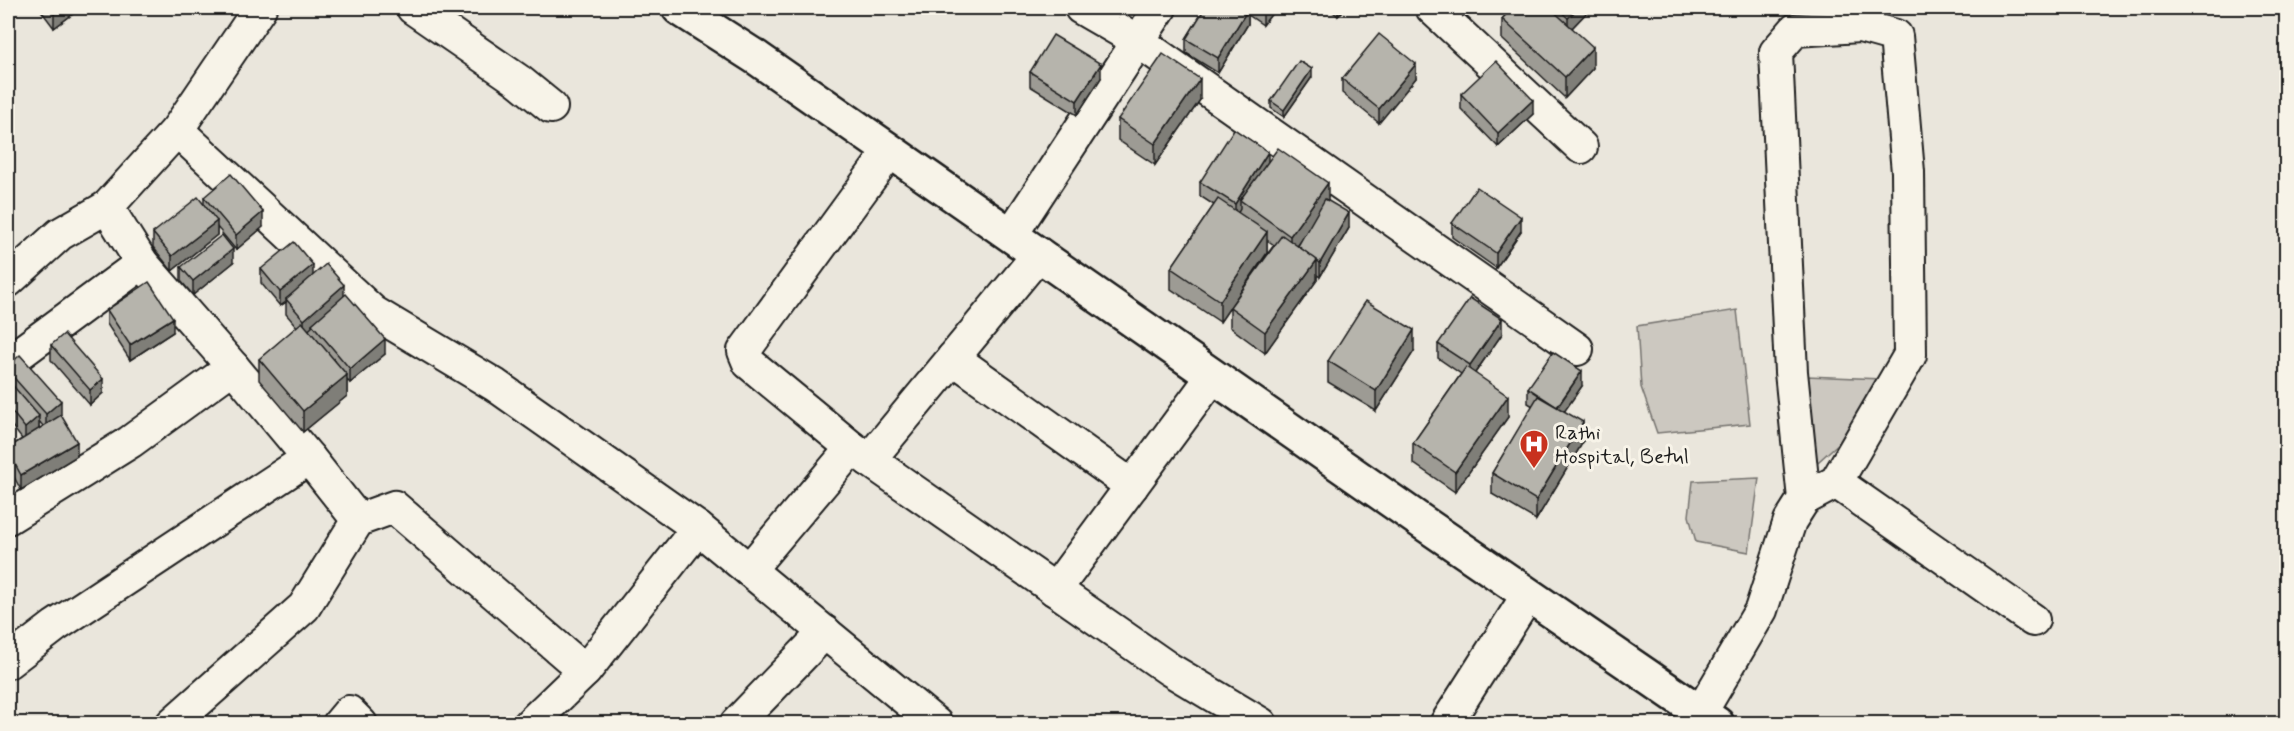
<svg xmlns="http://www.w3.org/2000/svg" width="2294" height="731" viewBox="0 0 2294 731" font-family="Mynerve,sans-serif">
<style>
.green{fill:#ccc8c0;stroke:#74726e;stroke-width:1.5}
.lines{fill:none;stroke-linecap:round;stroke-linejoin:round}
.minor-casing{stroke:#1c1c1c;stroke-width:36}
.secondary-casing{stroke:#1c1c1c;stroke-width:38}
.minor{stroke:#f7f3e8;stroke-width:32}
.secondary{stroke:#f7f3e8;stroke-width:33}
.wall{fill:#9d9b94;stroke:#1c1c1c;stroke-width:1.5;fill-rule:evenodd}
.shaded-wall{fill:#7f7e78;stroke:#1c1c1c;stroke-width:1.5}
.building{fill:#b6b4ac;stroke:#1c1c1c;stroke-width:1.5}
.labels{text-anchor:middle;stroke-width:6;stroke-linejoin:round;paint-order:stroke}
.poi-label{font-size:21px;fill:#1c1c1c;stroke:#f7f3e8;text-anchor:start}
</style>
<rect width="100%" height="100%" fill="#eae6dc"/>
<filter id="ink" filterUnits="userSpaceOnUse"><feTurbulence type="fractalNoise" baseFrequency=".0167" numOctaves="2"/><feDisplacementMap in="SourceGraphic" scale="12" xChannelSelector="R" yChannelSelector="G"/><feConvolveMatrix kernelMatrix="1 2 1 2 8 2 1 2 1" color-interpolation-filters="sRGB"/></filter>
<g filter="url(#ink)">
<g class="green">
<polygon points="1737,310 1750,424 1657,433 1641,387 1637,326"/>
<polygon points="1806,376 1882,379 1852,431 1809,470"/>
<polygon points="1759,478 1749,552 1696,542 1689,516 1693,481"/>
</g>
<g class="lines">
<g class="minor-casing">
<g id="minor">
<polyline points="413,8 519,81 551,107"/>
<polyline points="1081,8 1138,41 1577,349"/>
<polyline points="1432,8 1581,147"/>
<polyline points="177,130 373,312 495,385 698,528 936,724"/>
<polyline points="890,151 744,351 749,363 852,448 1169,669 1261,724"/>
<polyline points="1011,235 1160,8"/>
<polyline points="8,281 60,234 107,207"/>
<polyline points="953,358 1132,486"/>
<polyline points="8,362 142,263"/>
<polyline points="869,460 1039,254"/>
<polyline points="1836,482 2033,620"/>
<polyline points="8,518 130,442 233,367"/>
<polyline points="358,520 394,507 585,671 698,528"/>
<polyline points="749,570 852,448"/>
<polyline points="1055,590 1213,376"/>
<polyline points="8,662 55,626 309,458 233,367 142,263 107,207 177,130 260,8"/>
<polyline points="172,724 304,607 358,520 309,458"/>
<polyline points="339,724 349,712 361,724"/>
<polyline points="530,724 585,671"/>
<polyline points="736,724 825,632"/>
<polyline points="1446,724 1528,595"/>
<polyline points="1694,724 1761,610 1790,521 1804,499 1836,482 1910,355 1908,172 1896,36 1860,26 1795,30 1776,52 1791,372 1804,499"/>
</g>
</g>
<g class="secondary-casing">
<polyline id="secondary" points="679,8 757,58 1422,522 1717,724"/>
</g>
<use href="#minor" class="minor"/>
<use href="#secondary" class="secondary"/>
</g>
<g class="wall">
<polygon points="39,8 81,8 54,28"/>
<polygon points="1107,8 1123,8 1119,15"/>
<polygon points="1205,8 1276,8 1263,25 1248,15 1248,24 1218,73 1186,53 1186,39"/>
<polygon points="1328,8 1346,8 1338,16"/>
<polygon points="1454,8 1470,8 1463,16"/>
<polygon points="1512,8 1591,8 1572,28 1593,68 1565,98 1502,39 1502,19"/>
<polygon points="1030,72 1101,78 1077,115 1030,86"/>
<polygon points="1312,77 1284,117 1271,108 1271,101"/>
<polygon points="1416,78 1379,123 1342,93 1342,79"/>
<polygon points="1461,94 1533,114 1498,147 1461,109"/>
<polygon points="1200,100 1155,165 1118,140 1118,119"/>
<path d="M1268,161L1328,201L1349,228L1320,277L1317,275V280L1265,353L1230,327V307L1220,322L1171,289V268L1214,205L1200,196V182ZM1267,240L1274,245L1238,294L1267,253Z"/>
<polygon points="204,197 263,227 236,250 217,227 217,235 172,271 153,247 153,233 204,204"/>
<polygon points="1452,223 1521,231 1496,268 1452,237"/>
<polygon points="233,263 193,295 181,281 181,267"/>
<polygon points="261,269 313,275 344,296 385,354 350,383 347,380 347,396 303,432 259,380 259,359 297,327 286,314 286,302 280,306 261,283"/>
<polygon points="107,310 173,332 130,360 107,324"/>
<polygon points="1502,334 1475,373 1508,417 1455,492 1413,463 1413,443 1461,374 1438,358 1438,344"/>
<polygon points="51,345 103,393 90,405 51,360"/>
<polygon points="1414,351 1376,411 1328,382 1328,361"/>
<path d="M8,366L61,416L77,456L21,490L8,466V448L22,439L8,421ZM39,421L43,426L39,429Z"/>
<polygon points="1582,386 1564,411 1583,442 1536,520 1492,494 1492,473 1533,406 1528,403 1528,388"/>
</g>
<g class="shaded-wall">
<polygon points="54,8 81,8 54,28"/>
<polygon points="1119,8 1123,8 1119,15"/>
<polygon points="1266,8 1276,8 1263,25 1263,11"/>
<polygon points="1338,8 1346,8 1338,16"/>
<polygon points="1463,8 1470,8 1463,16"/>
<polygon points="1578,8 1591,8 1568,32 1568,18"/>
<polygon points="1248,9 1248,24 1218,73 1218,58"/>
<polygon points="1593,47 1593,68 1565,98 1565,77"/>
<polygon points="1101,64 1101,78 1077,115 1077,101"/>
<polygon points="1416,64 1416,78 1379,123 1379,109"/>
<polygon points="1312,69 1312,77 1284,117 1284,110"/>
<polygon points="1200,79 1200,100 1155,165 1155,144"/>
<polygon points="1533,100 1533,114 1498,147 1498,133"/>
<polygon points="1268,152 1268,166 1240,200 1240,209 1235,218 1235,204"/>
<polygon points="1328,183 1328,204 1290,256 1290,236"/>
<polygon points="263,212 263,227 236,250 236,235"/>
<polygon points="1349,213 1349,228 1320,277 1320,263"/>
<polygon points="1521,217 1521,231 1496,268 1496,253"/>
<polygon points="217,221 217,235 172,271 172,256"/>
<polygon points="1267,232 1267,253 1220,322 1220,301"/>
<polygon points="233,249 233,263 193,295 193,281"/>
<polygon points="1317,260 1317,280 1265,353 1265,332"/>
<polygon points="313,265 313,280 286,299 286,302 280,306 280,292"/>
<polygon points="344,285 344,299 312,324 312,327 304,334 304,320"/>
<polygon points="173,318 173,332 130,360 130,345"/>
<polygon points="1502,319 1502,334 1470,380 1470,365"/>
<polygon points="1414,330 1414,351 1376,411 1376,391"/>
<polygon points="385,339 385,354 350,383 350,369"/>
<polygon points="1582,371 1582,386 1557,422 1557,408"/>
<polygon points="347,375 347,396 303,432 303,411"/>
<polygon points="103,379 103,393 90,405 90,390"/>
<polygon points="1508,396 1508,417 1455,492 1455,472"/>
<polygon points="61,401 61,416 46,429 46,414"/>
<polygon points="39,416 39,430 25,442 25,428"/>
<polygon points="1583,422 1583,442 1536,520 1536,500"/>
<polygon points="77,442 77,456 21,490 21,475"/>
</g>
<g class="building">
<polygon points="1205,8 1245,8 1248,9 1218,58 1186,39"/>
<polygon points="1258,8 1266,8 1263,11"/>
<polygon points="1512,8 1550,8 1593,47 1565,77 1502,19"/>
<polygon points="1557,8 1578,8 1568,18"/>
<polygon points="1379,34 1416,64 1379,109 1342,79"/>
<polygon points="1053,35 1101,64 1077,101 1030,72"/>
<polygon points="1163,54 1200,79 1155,144 1118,119"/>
<polygon points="1299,61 1312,69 1284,110 1271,101"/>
<polygon points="1496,61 1533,100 1498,133 1461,94"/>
<polygon points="1234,129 1268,152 1235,204 1200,182"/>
<polygon points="1278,148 1328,183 1290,236 1240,200"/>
<polygon points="231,174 263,212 236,235 204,197"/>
<polygon points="1477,187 1521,217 1496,253 1452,223"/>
<polygon points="198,197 217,221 172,256 153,233"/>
<polygon points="1218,199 1267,232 1220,301 1171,268"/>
<polygon points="1325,199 1349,213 1320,263 1298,246"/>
<polygon points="222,235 233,249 193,281 181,267"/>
<polygon points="1282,235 1317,260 1265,332 1230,307"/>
<polygon points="294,242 313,265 280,292 261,269"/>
<polygon points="326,264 344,285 304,320 286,299"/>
<polygon points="149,282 173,318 130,345 107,310"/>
<polygon points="346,294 385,339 350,369 312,324"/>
<polygon points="1470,298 1502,319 1470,365 1438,344"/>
<polygon points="1366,301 1414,330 1376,391 1328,361"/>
<polygon points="302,322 347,375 303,411 259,359"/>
<polygon points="64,334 103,379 90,390 51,345"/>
<polygon points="1553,352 1582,371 1557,407 1528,388"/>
<polygon points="20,355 61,401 46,414 8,371 8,366"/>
<polygon points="1466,367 1508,396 1455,472 1413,443"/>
<polygon points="8,380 39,416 25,428 8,407"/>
<polygon points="1538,396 1583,422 1536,500 1492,473"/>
<polygon points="61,415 77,442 21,475 8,451 8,448"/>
</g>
</g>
<defs>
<g id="hospital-pin" transform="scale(1.5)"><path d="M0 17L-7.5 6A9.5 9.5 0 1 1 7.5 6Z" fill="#c8321e" stroke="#f7f3e8"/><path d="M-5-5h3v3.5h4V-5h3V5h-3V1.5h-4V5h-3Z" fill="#fff"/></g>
</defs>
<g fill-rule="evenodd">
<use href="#hospital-pin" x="1534" y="444"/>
</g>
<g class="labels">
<g class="poi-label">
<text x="1555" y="439">Rathi<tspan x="1555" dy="24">Hospital, Betul</tspan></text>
</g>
</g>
<rect width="2294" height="731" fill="none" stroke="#f7f3e8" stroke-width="30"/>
<rect x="15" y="15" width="2264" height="701" fill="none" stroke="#1c1c1c" stroke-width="2" filter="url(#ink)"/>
</svg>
